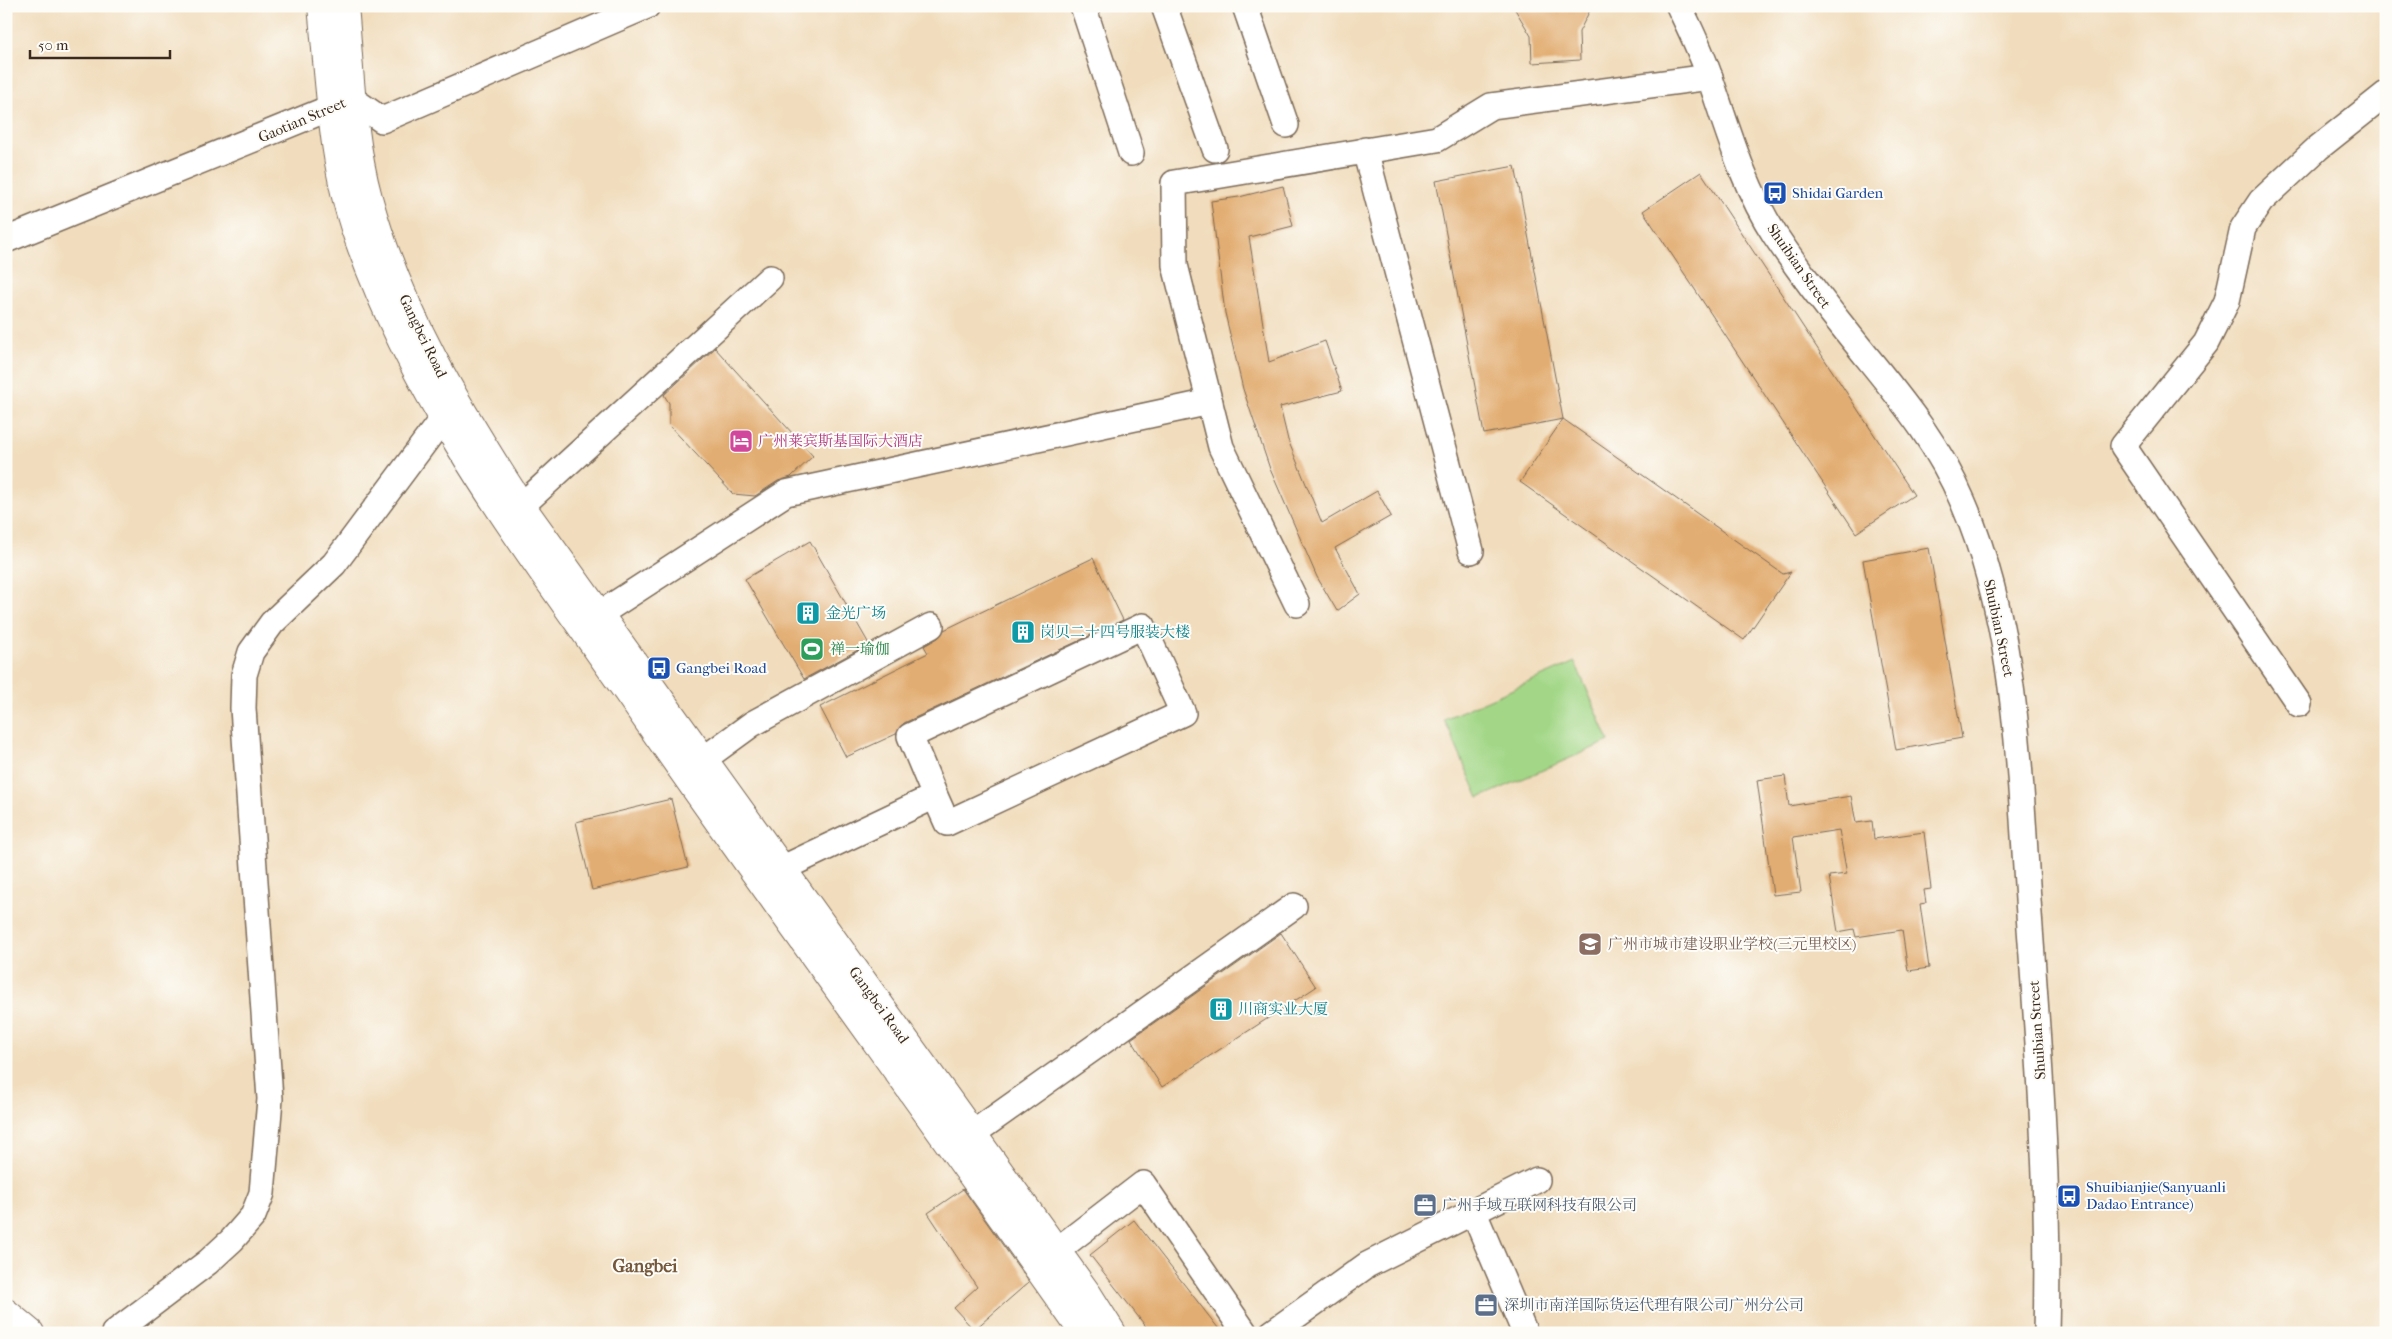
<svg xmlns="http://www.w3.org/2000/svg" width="2392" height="1339" viewBox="0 0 2392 1339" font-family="'IM FELL French Canon','Noto Serif SC',serif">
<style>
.green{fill:#a3d787;stroke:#6f8052}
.building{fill:#e2ad72}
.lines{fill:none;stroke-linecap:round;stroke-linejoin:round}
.minor-casing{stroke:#7b6956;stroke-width:28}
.major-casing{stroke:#7b6956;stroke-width:30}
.highway-casing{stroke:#7b6956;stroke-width:30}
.minor{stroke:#fff;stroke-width:25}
.major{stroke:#fff;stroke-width:28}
.highway{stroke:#fff;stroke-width:28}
.labels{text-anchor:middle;stroke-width:4;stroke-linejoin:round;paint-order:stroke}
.street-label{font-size:15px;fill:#3b2a1e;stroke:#fdfcf7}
.transit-label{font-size:15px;fill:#164399;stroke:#fdfcf7;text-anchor:start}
.hotel-label{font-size:15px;fill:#b23c85;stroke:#fdfcf7;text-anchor:start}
.culture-label{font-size:15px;fill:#0d838f;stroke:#fdfcf7;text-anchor:start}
.leisure-label{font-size:15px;fill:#27864d;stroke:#fdfcf7;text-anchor:start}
.education-label{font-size:15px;fill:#785e54;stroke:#fdfcf7;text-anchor:start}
.service-label{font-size:15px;fill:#4e5e75;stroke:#fdfcf7;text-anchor:start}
.quarter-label{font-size:18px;font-weight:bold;fill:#75583b;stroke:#fdfcf7}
</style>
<rect width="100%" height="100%" fill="#fdfcf7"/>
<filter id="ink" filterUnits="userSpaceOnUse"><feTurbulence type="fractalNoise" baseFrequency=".02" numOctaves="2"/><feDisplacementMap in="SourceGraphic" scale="10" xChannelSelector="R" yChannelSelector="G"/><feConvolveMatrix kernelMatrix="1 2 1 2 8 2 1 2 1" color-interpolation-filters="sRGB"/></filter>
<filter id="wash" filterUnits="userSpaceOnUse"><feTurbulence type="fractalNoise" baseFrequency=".0096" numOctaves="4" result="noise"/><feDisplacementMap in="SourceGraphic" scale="20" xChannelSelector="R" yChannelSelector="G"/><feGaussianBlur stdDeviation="1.12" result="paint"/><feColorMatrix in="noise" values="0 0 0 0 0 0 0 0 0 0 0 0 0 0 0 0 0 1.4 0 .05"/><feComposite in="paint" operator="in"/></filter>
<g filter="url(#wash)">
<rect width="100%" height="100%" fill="#f1ddbd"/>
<polygon class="green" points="1575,662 1609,741 1479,798 1444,719"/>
<g id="blocks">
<g class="building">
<polygon points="1513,6 1592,6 1579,32 1580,60 1532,63 1531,36"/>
<polygon points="1515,166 1563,419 1484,434 1436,181"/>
<polygon points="1701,172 1914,495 1856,533 1643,211"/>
<polygon points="1283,186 1293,226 1249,237 1269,362 1325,341 1342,391 1280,407 1288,440 1322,523 1377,491 1391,516 1335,548 1360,594 1337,611 1317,577 1270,469 1243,389 1225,313 1211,201 1239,197"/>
<polygon points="715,348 813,456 791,477 778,481 755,496 733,494 669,425 669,403 664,395"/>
<polygon points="1563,419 1783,574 1791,572 1744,640 1520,482"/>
<polygon points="810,541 869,644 804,679 745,579"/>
<polygon points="1929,548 1962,738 1896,750 1863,560"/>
<polygon points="1093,558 1123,620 904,723 896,734 846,757 820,707 928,653 924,646 938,638 944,630"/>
<polygon points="1785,776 1789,806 1851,796 1856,823 1872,821 1874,839 1924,832 1931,889 1924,890 1926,903 1920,904 1929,968 1908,971 1902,930 1856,937 1854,929 1838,932 1829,876 1847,874 1839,830 1793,837 1801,892 1773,895 1757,780"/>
<polygon points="671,799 688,867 592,890 576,822"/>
<polygon points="1281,933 1316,987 1162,1087 1131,1039"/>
<polygon points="963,1189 1029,1282 974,1330 954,1308 977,1287 928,1213"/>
<polygon points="1134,1220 1222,1333 1151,1333 1090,1255"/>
</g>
</g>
</g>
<g filter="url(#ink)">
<use href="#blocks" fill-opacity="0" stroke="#7b6956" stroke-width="1"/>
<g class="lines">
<g class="minor-casing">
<g id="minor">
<polyline points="1083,6 1131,153"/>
<polyline points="1164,6 1215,149"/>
<polyline points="1245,6 1286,125"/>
<path d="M1679,6C1690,29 1702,53 1710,78C1728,131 1744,187 1775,235C1797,268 1822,301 1847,332C1892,389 1934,434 1963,502C2019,632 2019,775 2029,914C2039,1053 2050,1193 2046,1333"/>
<polyline points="1365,150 1471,551"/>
<polyline points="6,240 352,99 382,120 647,6"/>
<polyline points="507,519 770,278"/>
<polyline points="1297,604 1221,447 1175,265 1174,183 1437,139 1491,106 1710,77"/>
<polyline points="581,626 786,493 1210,402"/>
<polyline points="2299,704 2123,446 2206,343 2227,301 2243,228 2261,201 2318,148 2386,94"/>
<polyline points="686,772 752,724 931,626"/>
<polyline points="781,869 935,796 910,736 1143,626 1183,713 947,823 935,796"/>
<polyline points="972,1134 1294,906"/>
<polyline points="1474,1213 1525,1333"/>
<polyline points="1056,1251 1143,1184 1245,1333"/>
<polyline points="114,1333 208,1262 232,1240 253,1216 262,1193 270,1099 243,708 244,675 251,652 272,623 334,564 454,403"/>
<polyline points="1272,1333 1367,1265 1537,1180"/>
</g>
</g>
<g class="major-casing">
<g id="major">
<path d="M322,6C330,83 332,164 358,237C417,405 526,547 627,691C777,907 933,1118 1084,1333"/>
<path d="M344,6C350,70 351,136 368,198C399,311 458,409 521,506L1088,1295L1112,1333"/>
<polyline points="6,1313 30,1333"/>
</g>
</g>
<g class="highway-casing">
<polyline id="highway" points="6,1332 7,1333"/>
</g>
<use href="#minor" class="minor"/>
<use href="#major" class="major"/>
<use href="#highway" class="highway"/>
</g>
</g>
<defs>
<g id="bus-square" transform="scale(1.25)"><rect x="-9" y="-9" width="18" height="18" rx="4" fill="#1a4fb4" stroke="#fdfcf7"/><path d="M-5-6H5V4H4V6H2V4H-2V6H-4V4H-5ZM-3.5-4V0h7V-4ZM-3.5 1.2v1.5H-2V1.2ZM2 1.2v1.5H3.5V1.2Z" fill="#fff"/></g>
<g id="hotel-square" transform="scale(1.25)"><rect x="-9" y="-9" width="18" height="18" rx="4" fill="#d1479c" stroke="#fdfcf7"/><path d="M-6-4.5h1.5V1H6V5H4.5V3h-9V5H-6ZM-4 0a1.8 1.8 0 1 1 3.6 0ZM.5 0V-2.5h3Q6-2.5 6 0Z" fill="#fff"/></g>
<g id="building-square" transform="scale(1.25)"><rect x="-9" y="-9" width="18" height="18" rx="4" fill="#0f9aa8" stroke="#fdfcf7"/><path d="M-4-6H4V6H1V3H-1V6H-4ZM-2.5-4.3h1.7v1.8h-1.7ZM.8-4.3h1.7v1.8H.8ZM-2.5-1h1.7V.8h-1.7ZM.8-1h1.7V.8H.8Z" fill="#fff"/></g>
<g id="stadium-square" transform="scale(1.25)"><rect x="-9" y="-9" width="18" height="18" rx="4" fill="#2e9e5b" stroke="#fdfcf7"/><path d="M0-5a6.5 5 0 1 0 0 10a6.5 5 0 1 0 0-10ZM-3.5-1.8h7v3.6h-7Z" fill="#fff"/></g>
<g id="school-square" transform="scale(1.25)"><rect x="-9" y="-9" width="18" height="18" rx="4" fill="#8d6e63" stroke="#fdfcf7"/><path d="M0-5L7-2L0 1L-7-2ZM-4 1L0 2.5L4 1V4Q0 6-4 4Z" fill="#fff"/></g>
<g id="office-square" transform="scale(1.25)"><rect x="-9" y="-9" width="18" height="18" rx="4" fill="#5c6f8a" stroke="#fdfcf7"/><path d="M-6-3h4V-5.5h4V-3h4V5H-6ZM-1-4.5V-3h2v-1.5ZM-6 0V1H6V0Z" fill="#fff"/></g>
</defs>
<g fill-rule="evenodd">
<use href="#bus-square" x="1775" y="193"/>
<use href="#hotel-square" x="741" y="441"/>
<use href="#building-square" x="808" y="613"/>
<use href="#building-square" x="1023" y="632"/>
<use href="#stadium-square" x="812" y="649"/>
<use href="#bus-square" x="659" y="668"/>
<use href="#school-square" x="1590" y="944"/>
<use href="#building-square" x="1221" y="1009"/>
<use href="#bus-square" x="2069" y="1196"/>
<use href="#office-square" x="1425" y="1205"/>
<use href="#office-square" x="1486" y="1305"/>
</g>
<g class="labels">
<g class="street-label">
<text transform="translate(302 120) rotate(-23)" y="5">Gaotian Street</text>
<text transform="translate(1799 266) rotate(55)" y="5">Shuibian Street</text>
<text transform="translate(423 336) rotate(64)" y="5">Gangbei Road</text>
<text transform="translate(1999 628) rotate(78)" y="5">Shuibian Street</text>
<text transform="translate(879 1005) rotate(54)" y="5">Gangbei Road</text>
<text transform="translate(2037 1030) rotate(-94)" y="5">Shuibian Street</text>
</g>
<g class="transit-label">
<text x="1792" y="198">Shidai Garden</text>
<text x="676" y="673">Gangbei Road</text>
<text x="2086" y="1192">Shuibianjie(Sanyuanli<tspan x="2086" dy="17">Dadao Entrance)</tspan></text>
</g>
<g class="hotel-label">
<text x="758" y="446">广州莱宾斯基国际大酒店</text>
</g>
<g class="culture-label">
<text x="826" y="618">金光广场</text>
<text x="1040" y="637">岗贝二十四号服装大楼</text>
<text x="1238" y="1014">川商实业大厦</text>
</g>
<g class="leisure-label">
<text x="830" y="654">禅一瑜伽</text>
</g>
<g class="education-label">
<text x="1608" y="949">广州市城市建设职业学校(三元里校区)</text>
</g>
<g class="service-label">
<text x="1442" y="1210">广州手域互联网科技有限公司</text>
<text x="1504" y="1310">深圳市南洋国际货运代理有限公司广州分公司</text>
</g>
<g class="quarter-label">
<text x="645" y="1272">Gangbei</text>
</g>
</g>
<rect width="2392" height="1339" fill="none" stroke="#fdfcf7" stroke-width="25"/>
<path d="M30 50v8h140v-8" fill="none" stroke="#3b2a1e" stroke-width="2.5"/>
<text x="38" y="50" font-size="15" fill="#3b2a1e" stroke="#fdfcf7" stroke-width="4" paint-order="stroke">50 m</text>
</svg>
